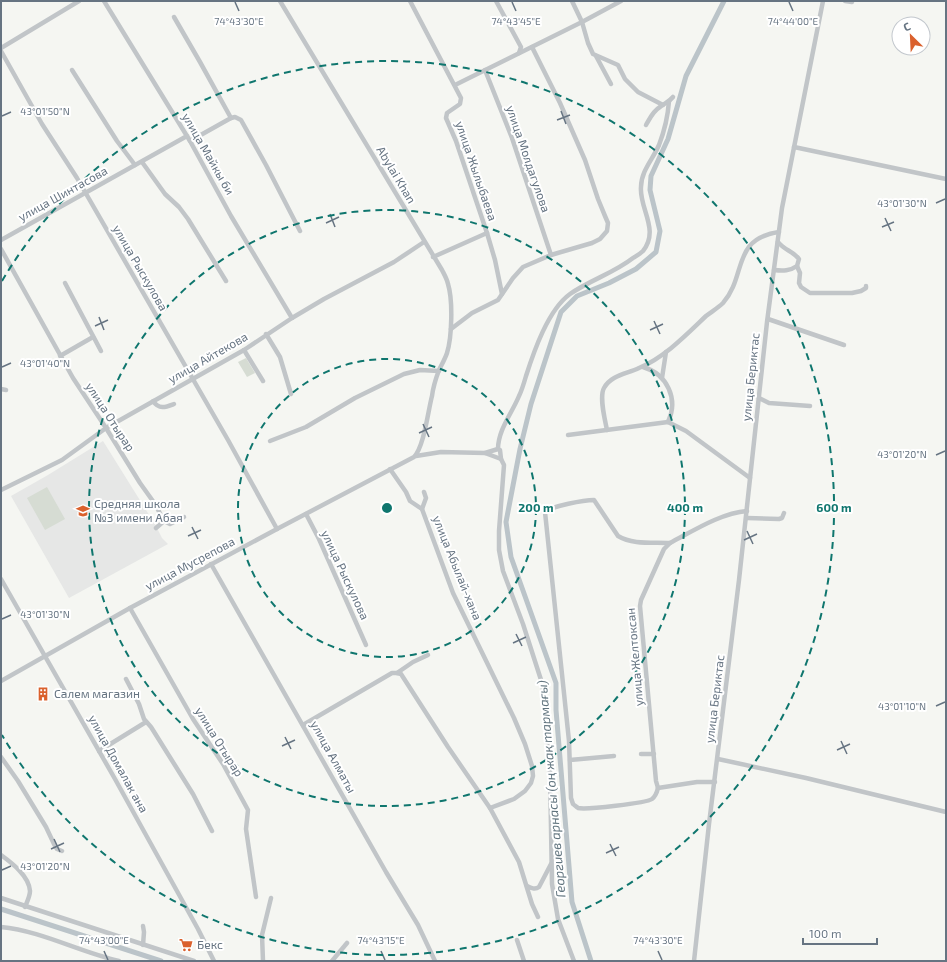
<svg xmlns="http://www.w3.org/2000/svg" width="947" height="962" viewBox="0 0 947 962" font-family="'Exo 2',sans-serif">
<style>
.built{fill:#e6e7e6}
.green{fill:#d6dcd3}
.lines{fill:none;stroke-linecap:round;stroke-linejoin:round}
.canal{stroke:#bbc4c9;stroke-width:5}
.minor{stroke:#c1c5c8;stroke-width:4.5}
.ticks{fill:none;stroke:#667482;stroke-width:1.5}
.ring{fill:none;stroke:#0f766e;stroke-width:2;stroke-dasharray:7 5}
.labels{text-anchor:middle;stroke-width:4;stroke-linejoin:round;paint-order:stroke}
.street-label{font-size:12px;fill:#667482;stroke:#fff}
.poi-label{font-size:12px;fill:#667482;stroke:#fff;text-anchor:start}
.water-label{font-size:13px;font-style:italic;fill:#62757f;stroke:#fff}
.ticks-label{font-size:10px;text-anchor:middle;fill:#667482;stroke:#fff;stroke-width:4;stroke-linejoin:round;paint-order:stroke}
.centre{fill:#0f766e;stroke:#fff;stroke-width:2}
.ring-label{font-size:12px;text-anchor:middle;font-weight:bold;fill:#0f766e;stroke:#fff;stroke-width:4;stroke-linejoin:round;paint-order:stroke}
</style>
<rect width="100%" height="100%" fill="#f5f6f2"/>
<polygon class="built" points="103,441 156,526 162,538 168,544 69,598 11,496 48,475"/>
<g class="green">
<polygon points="246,358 255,373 247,377 238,362"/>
<polygon points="47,487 65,519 45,530 27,498"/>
</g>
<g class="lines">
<g class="canal">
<polyline points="1,909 161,961"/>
<polyline points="591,961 572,902 556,710 556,683 511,557 506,522 520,449 531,404 561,312 577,296 609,283 636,269 656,252 660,231 650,190 651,176 668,139 686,76 724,1"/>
</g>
<g class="minor">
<polyline points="104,1 190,141 231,216 292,318"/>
<polyline points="410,1 461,98 460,104 447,113 446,118 456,141 487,233 495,260 502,294"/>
<polyline points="496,1 521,47 519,53"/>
<polyline points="572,1 582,22 588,43 593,54 618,65 625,79 638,92 663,105"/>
<polyline points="845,1 852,2"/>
<polyline points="174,17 200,62 231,118"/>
<polyline points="1,48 79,1"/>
<polyline points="1,51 42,124 77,178 228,440 277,529"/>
<polyline points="596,56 611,84"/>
<polyline points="72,70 117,141 135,165"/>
<polyline points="485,70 512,138 551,255"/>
<polyline points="455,85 582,22 621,1"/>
<path d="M646,125C650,118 653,111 660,107C665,103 669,102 673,97"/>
<polyline points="190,141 231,118 235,117 241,120 266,165 300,231"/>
<polyline points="794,147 946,179"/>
<polyline points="142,162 165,194 179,207 188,219 226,281"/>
<polyline points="1,240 187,136"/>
<polyline points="1,249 73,378 106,428 140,483 155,504 164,521 156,528"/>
<polyline points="433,257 487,233"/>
<polyline points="797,266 800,273 799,283 801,287 810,293 852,293 861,291 866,288 866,286"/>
<path d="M774,270C783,271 790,271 797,266L799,259C793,251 784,250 778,242"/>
<polyline points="65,283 101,351"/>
<polyline points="768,319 844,345"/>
<polyline points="451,329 472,313 498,300 513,278 523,267 551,255 592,243 600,239 607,231 608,223 605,216 598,199 585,160 560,103 532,47"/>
<polyline points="266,334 280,357 291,394"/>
<polyline points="244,350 263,381"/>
<polyline points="60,356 93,337"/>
<path d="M643,367C667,374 679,399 668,422"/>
<polyline points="662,378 666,352"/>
<polyline points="1,389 6,390"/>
<polyline points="759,398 769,403 810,406"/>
<path d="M153,401C159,410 166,407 174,404"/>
<path d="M607,430C605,420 599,397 604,388C611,375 627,374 639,368C665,357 686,335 706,316C711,312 718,308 723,303C747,276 731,239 779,232"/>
<polyline points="568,435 668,422 686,431 750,478"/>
<polyline points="270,441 306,427 355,398 404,374 420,370 439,371"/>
<polyline points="485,453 501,459 504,465 499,531 499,550 503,571 523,624 542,683 544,696 550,771 552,884 558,919 574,961"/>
<polyline points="416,456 441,452 485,453 498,449"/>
<path d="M501,459L500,450L498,449C498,430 512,413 519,396C522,390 524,383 526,376C534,351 548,310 570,294C590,280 614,273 633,258C636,256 640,254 643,251C660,230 639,208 641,187C641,171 653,159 659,145C664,132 668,115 669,101"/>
<polyline points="390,469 406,492 410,501 422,509 453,593 514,718 525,744 532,766 533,776 531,783 525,791 514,799 490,808"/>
<polyline points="1,490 62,460 106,428 244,350 292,318 324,299 394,262 424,242"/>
<polyline points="422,509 426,498 424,492"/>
<polyline points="306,514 319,539 366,645"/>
<polyline points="747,518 779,519 782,518 784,513"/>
<polyline points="164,521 170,524 184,517"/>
<polyline points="211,564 386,872 418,925 435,961"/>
<polyline points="1,579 115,779 198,929 214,961"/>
<polyline points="130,608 193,719 223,764 248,810 246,829 256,897"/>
<polyline points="397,673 413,662 428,655"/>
<polyline points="126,679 139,704 144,719 151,727 193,794 212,831"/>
<path d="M1,681L130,608L277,529L414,457C424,447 428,411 432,396C433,388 436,378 439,370C442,364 445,359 447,353C452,337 453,300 448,284C447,279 444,274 442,270L280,1"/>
<polyline points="303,725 392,673 397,673 401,674 448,747 490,808 519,862 532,904 538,917"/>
<polyline points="99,751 146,722"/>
<polyline points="641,754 654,754"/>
<polyline points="1,757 18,781 46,827 54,844 57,849 62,851"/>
<polyline points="718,759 806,778 946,812"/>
<polyline points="570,760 614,756"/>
<path d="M658,788C657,792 656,796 652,799C646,803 586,810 578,808C577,807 574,805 573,804L571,798L569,741L545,512C552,506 584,500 594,500L618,536C633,545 653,542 670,543"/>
<path d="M658,788L656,781L640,606L641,600L664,549L670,543C693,531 721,513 747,511"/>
<polyline points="658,788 697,782 715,782"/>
<path d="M1,855C12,863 29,876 30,891C30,896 27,902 25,907"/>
<path d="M527,886C531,888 535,890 539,887L551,864"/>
<polyline points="1,898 194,961"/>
<polyline points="143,926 144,932 143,945"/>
<path d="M1,927C42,931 79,952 119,961"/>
<polyline points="517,940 524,961"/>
<polyline points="263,961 262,935 271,898"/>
<polyline points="332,961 347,943"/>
<polyline points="694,961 709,824 739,580 767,322 782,208 823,1"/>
</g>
</g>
<path class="ticks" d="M235,2L239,11M512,2L516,11M789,2L793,11M561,111L566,124M2,116L11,112M557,120L570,115M936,203L945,199M330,214L335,227M885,218L891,231M326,223L339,217M882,227L894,222M99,317L104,330M654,321L660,334M95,326L108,320M650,330L663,324M2,367L11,363M423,424L429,437M419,433L432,427M936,455L945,451M192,527L198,539M747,531L753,544M188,536L201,530M744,540L757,534M2,619L11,615M516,634L522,646M513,643L526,637M936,706L945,702M285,737L291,749M841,741L847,754M282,746L295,740M837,750L850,744M54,839L60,852M610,844L616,856M51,849L64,843M606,853L619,847M2,870L11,866M104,951L108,960M381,951L385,960M658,951L662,960"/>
<g class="ring">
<circle cx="387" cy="508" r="149"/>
<circle cx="387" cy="508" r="298"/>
<path d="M2 281A447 447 0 1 1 2 735"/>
</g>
<defs>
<g id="school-bare" transform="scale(1.08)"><path d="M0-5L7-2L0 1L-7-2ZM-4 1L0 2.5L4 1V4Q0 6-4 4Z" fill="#da612d" stroke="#fff" stroke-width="2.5" paint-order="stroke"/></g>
<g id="building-bare" transform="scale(1.08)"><path d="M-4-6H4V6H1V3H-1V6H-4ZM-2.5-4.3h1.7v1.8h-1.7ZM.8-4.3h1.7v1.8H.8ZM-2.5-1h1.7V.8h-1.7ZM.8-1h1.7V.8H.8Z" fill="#da612d" stroke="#fff" stroke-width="2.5" paint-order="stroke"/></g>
<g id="supermarket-bare" transform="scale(1.08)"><path d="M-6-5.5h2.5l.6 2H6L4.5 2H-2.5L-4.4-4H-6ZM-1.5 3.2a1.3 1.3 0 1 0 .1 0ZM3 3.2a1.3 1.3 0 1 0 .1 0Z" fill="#da612d" stroke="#fff" stroke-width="2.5" paint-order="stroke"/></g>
</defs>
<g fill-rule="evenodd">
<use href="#school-bare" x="83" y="511"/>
<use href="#building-bare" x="43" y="694"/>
<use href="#supermarket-bare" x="186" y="945"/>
</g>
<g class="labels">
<g class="street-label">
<text transform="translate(208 154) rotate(60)" y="4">улица Майкы би</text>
<text transform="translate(528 159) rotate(71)" y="4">улица Молдагулова</text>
<text transform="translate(476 171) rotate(71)" y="4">улица Жылыбаева</text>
<text transform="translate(396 175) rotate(59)" y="4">Abylai Khan</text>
<text transform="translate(63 194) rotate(-29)" y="4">улица Шинтасова</text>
<text transform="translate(140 268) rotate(60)" y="4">улица Рыскулова</text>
<text transform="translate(208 358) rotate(-30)" y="4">улица Айтекова</text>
<text transform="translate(751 377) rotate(-84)" y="4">улица Бериктас</text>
<text transform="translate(110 417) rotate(57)" y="4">улица Отырар</text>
<text transform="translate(190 564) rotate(-28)" y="4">улица Мусрепова</text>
<text transform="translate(457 568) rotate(68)" y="4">улица Абылай-хана</text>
<text transform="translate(345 575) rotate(65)" y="4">улица Рыскулова</text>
<text transform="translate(635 657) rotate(-95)" y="4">улица Желтоксан</text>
<text transform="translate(715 699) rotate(-83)" y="4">улица Бериктас</text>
<text transform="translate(219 742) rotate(58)" y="4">улица Отырар</text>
<text transform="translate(333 757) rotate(61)" y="4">улица Алматы</text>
<text transform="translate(118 764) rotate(61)" y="4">улица Домалак ана</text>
</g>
<g class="poi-label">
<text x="94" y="508">Средняя школа<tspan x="94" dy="14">№3 имени Абая</tspan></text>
<text x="54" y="698">Салем магазин</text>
<text x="197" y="949">Бекс</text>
</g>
<g class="water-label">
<text transform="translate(551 789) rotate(-95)" y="5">Георгиев арнасы (оң жақ тармағы)</text>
</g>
</g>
<g class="ticks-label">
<text x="793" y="25">74°44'00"E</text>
<text x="239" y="25">74°43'30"E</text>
<text x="516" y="25">74°43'45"E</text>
<text x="45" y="115">43°01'50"N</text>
<text x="902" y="207">43°01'30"N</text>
<text x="45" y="367">43°01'40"N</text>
<text x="902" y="458">43°01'20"N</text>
<text x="45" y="618">43°01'30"N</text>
<text x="902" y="710">43°01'10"N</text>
<text x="45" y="870">43°01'20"N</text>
<text x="104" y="944">74°43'00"E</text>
<text x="381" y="944">74°43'15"E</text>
<text x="658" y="944">74°43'30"E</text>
</g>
<circle cx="387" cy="508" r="6" class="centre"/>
<g class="ring-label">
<text x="536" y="512">200 m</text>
<text x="685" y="512">400 m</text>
<text x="834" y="512">600 m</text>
</g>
<rect width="947" height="962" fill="none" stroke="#667482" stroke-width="4"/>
<g transform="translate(911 36) rotate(336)"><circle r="19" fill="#ffffff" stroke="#c2c7cd"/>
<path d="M0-3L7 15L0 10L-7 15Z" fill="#da612d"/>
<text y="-6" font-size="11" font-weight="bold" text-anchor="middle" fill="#667482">С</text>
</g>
<path d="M803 938v6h74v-6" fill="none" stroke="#667482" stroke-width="2"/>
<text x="809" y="938" font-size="12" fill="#667482" stroke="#ffffff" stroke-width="3" paint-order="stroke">100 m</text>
</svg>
